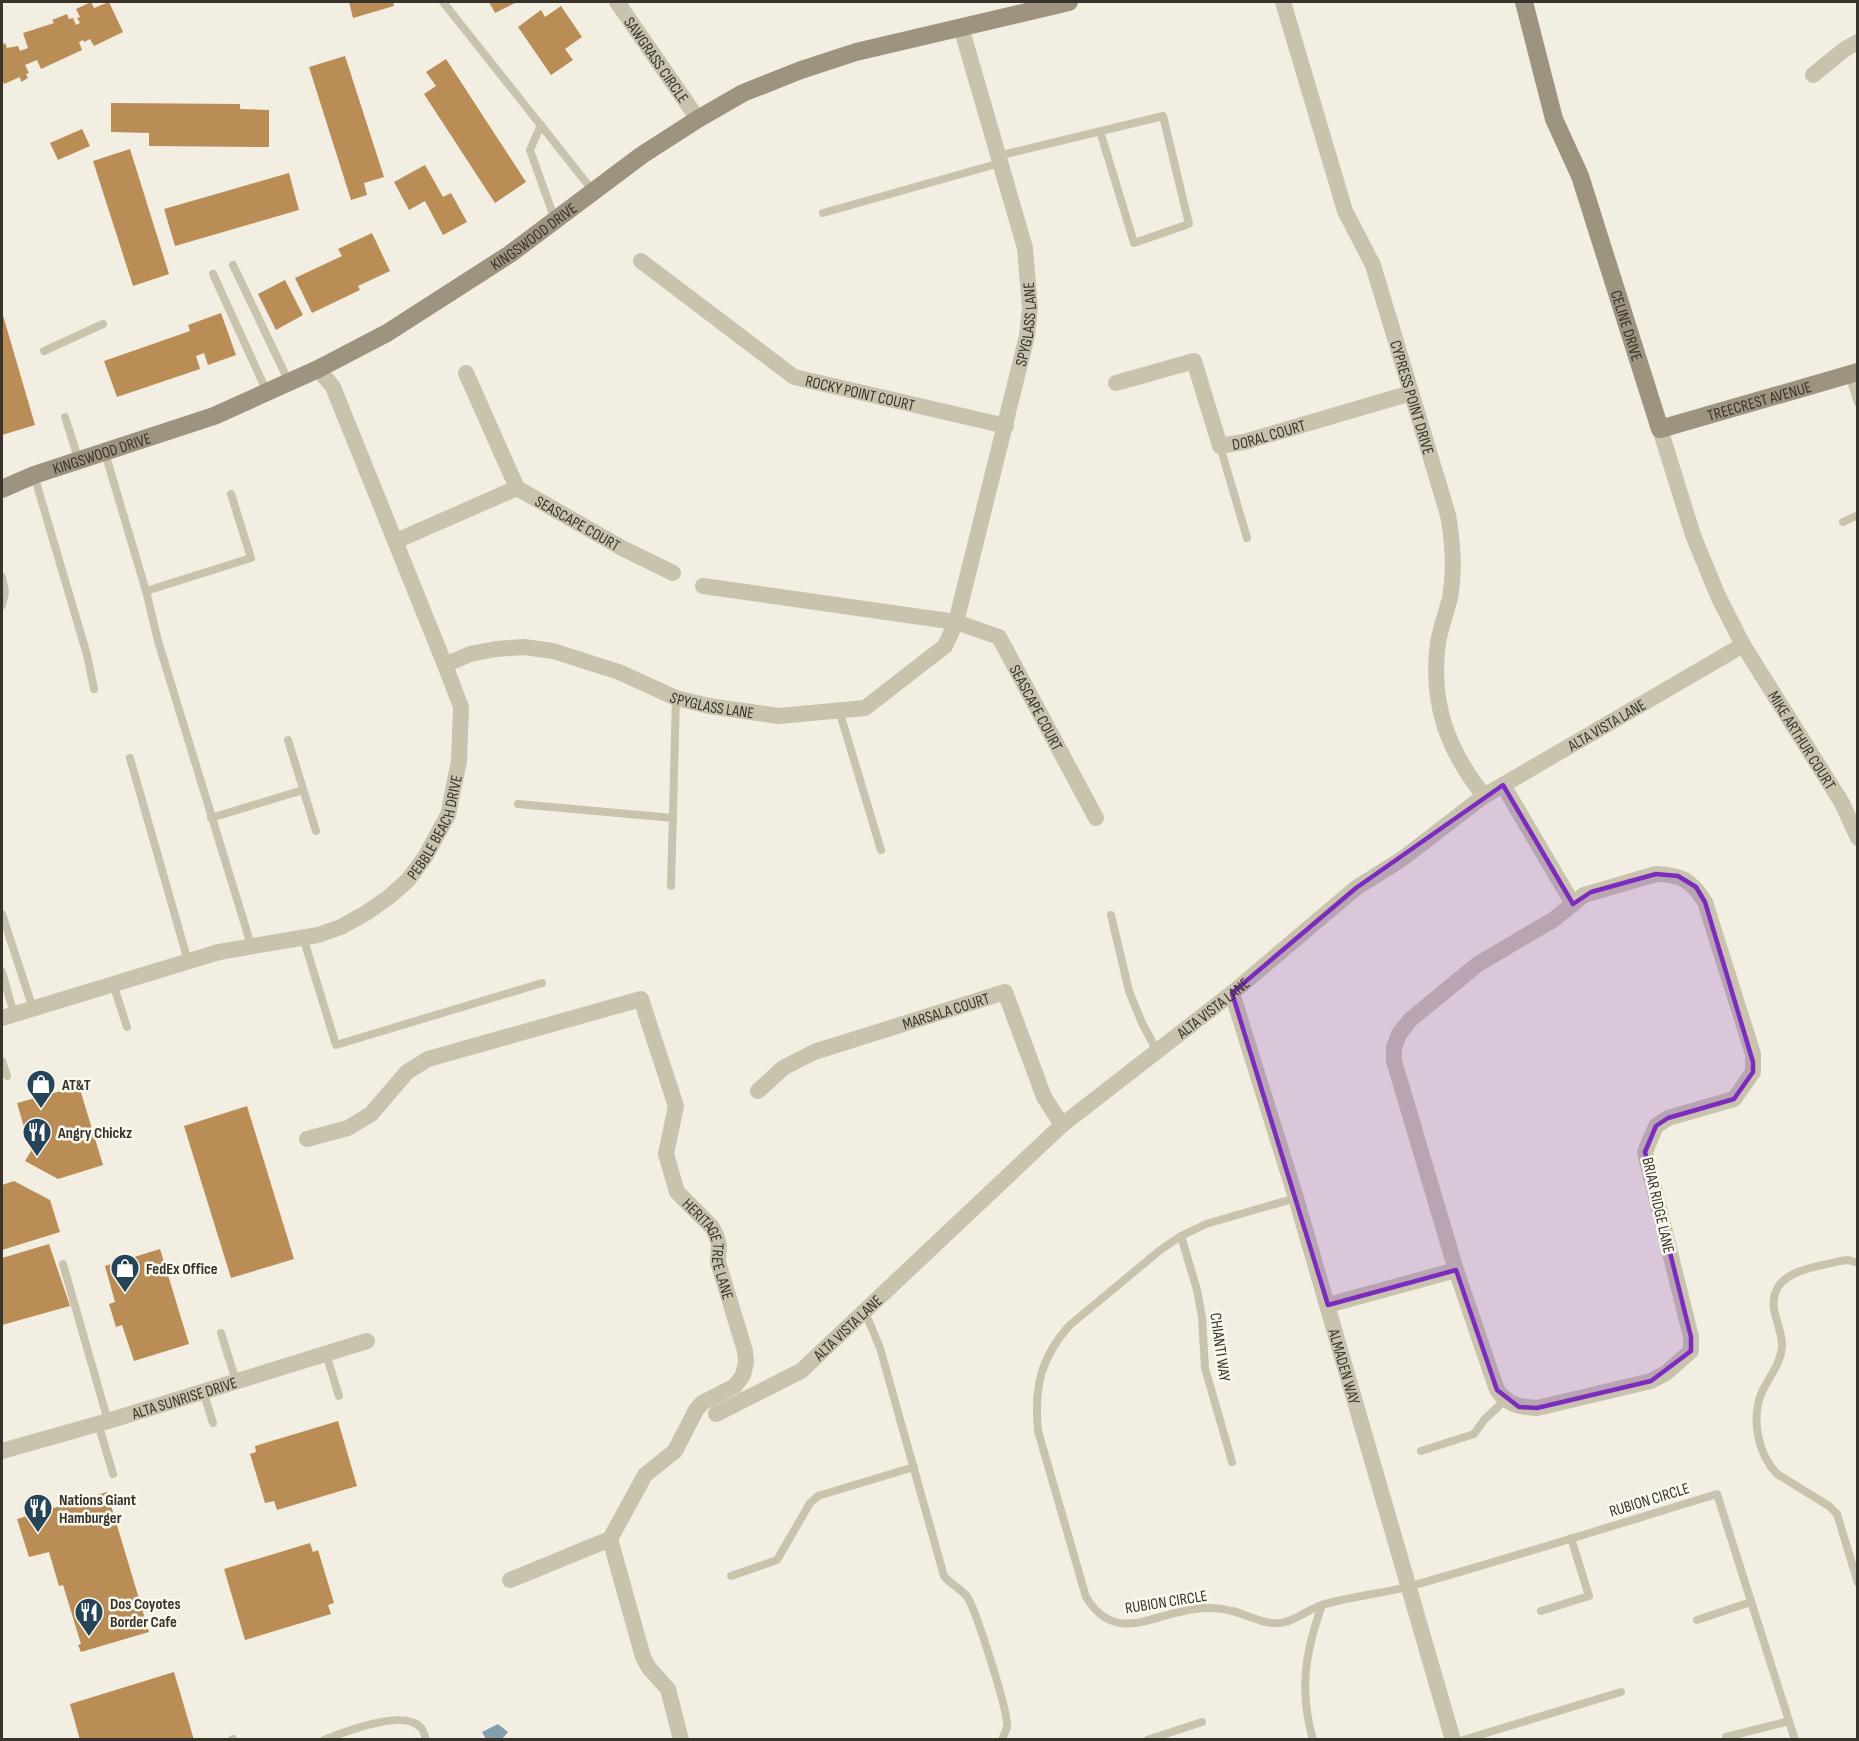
<svg xmlns="http://www.w3.org/2000/svg" width="1859" height="1741" viewBox="0 0 1859 1741" font-family="'Sofia Sans Condensed',sans-serif">
<style>
.water{fill:#839eac}
.building{fill:#bb8d56}
.lines{fill:none;stroke-linecap:round;stroke-linejoin:round}
.lane{stroke:#c9c3ae;stroke-width:8}
.street{stroke:#c9c3ae;stroke-width:16}
.secondary{stroke:#9d937f;stroke-width:18}
.marked{fill:#7b2cbf;fill-opacity:0.2;stroke:#7b2cbf;stroke-width:4.5;stroke-linejoin:round}
.labels{text-anchor:middle;stroke-width:5;stroke-linejoin:round;paint-order:stroke}
.street-label{font-size:16px;fill:#38342c;stroke:#f9f8ee}
.poi-label{font-size:16px;font-weight:bold;fill:#38342c;stroke:#f9f8ee;text-anchor:start}
</style>
<rect width="100%" height="100%" fill="#f2efe2"/>
<polygon class="water" points="498,1724 508,1732 503,1738 504,1739 486,1739 482,1732"/>
<g class="building">
<polygon points="91,2 94,8 109,2 123,32 94,46 90,39 84,42 83,40 79,42 82,50 41,69 37,60 25,65 29,73 26,74 28,78 21,82 20,77 4,84 2,79 2,45 5,43 7,48 18,46 20,51 28,48 23,33 54,23 52,20 67,14 69,19 73,18 76,25 80,23 77,18 80,17 76,9"/>
<polygon points="349,2 393,2 394,6 353,18"/>
<polygon points="489,2 517,2 495,13"/>
<polygon points="561,6 582,37 565,49 573,60 551,75 518,27 541,10 545,17"/>
<polygon points="345,56 384,177 364,183 367,195 351,200 309,67"/>
<polygon points="446,59 526,182 495,203 424,94 436,86 426,72"/>
<polygon points="111,103 240,104 240,109 269,110 269,147 149,146 149,133 111,132"/>
<polygon points="82,129 90,146 58,160 50,143"/>
<polygon points="130,149 169,274 133,286 93,161"/>
<polygon points="425,165 443,197 451,193 467,222 443,235 425,201 409,210 394,182"/>
<polygon points="289,173 299,210 175,246 164,209"/>
<polygon points="372,233 390,271 358,286 360,290 312,313 295,278 342,256 338,249"/>
<polygon points="285,280 303,315 276,330 258,294"/>
<polygon points="2,312 35,425 2,435"/>
<polygon points="221,313 236,355 208,365 204,353 196,356 200,369 117,397 104,361 190,331 188,325"/>
<polygon points="79,1086 103,1165 58,1179 25,1161 31,1151 17,1103"/>
<polygon points="247,1106 294,1259 231,1278 184,1126"/>
<polygon points="14,1181 50,1200 60,1232 2,1250 2,1185"/>
<polygon points="49,1244 70,1306 2,1325 2,1258"/>
<polygon points="160,1249 189,1344 134,1361 122,1325 116,1327 109,1304 115,1302 105,1266"/>
<polygon points="338,1421 357,1486 277,1510 274,1501 265,1503 250,1454 256,1452 255,1446"/>
<polygon points="107,1492 149,1632 81,1652 78,1645 81,1644 63,1585 59,1586 49,1552 29,1557 17,1519"/>
<polygon points="310,1543 313,1552 318,1550 334,1603 328,1605 331,1614 245,1640 224,1569"/>
<polygon points="174,1672 194,1740 80,1740 70,1704"/>
</g>
<g class="lines">
<g class="lane">
<polyline points="443,2 593,191"/>
<polyline points="541,125 530,150 555,220"/>
<polyline points="998,156 1163,116 1189,224 1134,243 1100,131"/>
<polyline points="823,213 1000,163"/>
<polyline points="233,265 289,382"/>
<polyline points="213,274 267,392"/>
<polyline points="44,351 103,324"/>
<polyline points="1849,375 1858,403"/>
<polyline points="65,417 79,461"/>
<polyline points="1220,446 1247,538"/>
<polyline points="105,453 146,591 158,641 251,945"/>
<polyline points="34,475 87,655 94,689"/>
<polyline points="1843,522 1858,515"/>
<polyline points="2,577 5,592 2,605"/>
<polyline points="146,591 251,558 231,494"/>
<polyline points="839,710 881,850"/>
<polyline points="288,740 316,831"/>
<polyline points="130,758 188,961"/>
<polyline points="518,804 673,818"/>
<polyline points="211,818 303,790"/>
<polyline points="671,886 676,698"/>
<polyline points="2,914 33,1009"/>
<polyline points="1111,915 1129,991 1142,1023 1157,1051"/>
<polyline points="303,937 336,1045 542,983"/>
<polyline points="2,972 14,1014"/>
<polyline points="113,984 127,1027"/>
<polyline points="2,1061 7,1076"/>
<path d="M1296,1198L1206,1224L1181,1236L1159,1251L1070,1325C1040,1358 1034,1388 1038,1431L1086,1597C1116,1646 1153,1613 1196,1609C1208,1607 1221,1608 1232,1611C1249,1615 1267,1627 1285,1622C1298,1619 1309,1609 1322,1605C1351,1596 1382,1594 1411,1586C1514,1557 1615,1525 1717,1494L1795,1740"/>
<polyline points="1181,1236 1197,1290 1202,1317 1205,1368 1232,1462"/>
<path d="M1858,1263L1848,1260L1840,1261C1821,1266 1789,1269 1778,1287C1766,1307 1782,1325 1782,1345C1782,1362 1769,1377 1762,1392C1751,1417 1757,1453 1777,1474L1829,1506L1837,1514L1858,1583"/>
<polyline points="63,1264 108,1421"/>
<path d="M865,1312L880,1348L944,1576C951,1585 961,1588 968,1598C976,1611 1009,1713 1007,1727C1006,1731 1003,1736 1002,1740"/>
<polyline points="221,1333 236,1381"/>
<polyline points="326,1354 339,1396"/>
<polyline points="203,1391 213,1423"/>
<polyline points="98,1423 113,1474"/>
<polyline points="1421,1451 1474,1434 1484,1420 1505,1400"/>
<polyline points="731,1576 777,1560 810,1503 818,1496 914,1467"/>
<polyline points="1541,1611 1589,1596 1571,1538"/>
<polyline points="1697,1620 1751,1602"/>
<polyline points="1726,1737 1789,1721"/>
<polyline points="231,1740 233,1739"/>
<path d="M324,1740C344,1732 403,1709 420,1727C423,1729 425,1736 426,1740"/>
<polyline points="1147,1740 1202,1722"/>
<path d="M1313,1740C1299,1690 1305,1653 1322,1605"/>
<polyline points="1463,1740 1621,1692"/>
</g>
<g class="street">
<path id="s1" d="M617,2L698,119"/>
<path id="s2" d="M1283,2L1345,211L1373,265L1448,515C1453,543 1455,570 1450,598C1446,613 1441,627 1438,642C1430,703 1447,749 1484,796"/>
<polyline points="1813,75 1845,49 1858,42"/>
<path id="s3" d="M641,261L794,377L1006,426"/>
<path id="s4" d="M466,373L517,488L622,548L673,573"/>
<path id="s5" d="M1116,383L1194,361L1220,446L1244,442L1411,393"/>
<path id="s6" d="M1660,429L1693,535L1718,596L1743,645L1842,803L1858,838"/>
<polyline points="396,541 517,488"/>
<path id="s7" d="M703,586L956,622L999,637L1096,818"/>
<path id="s8" d="M445,665L470,654L496,649L524,647L553,651L619,672L676,698L709,706L779,716L865,708L945,646L956,622L1027,336L1030,308L1025,248L961,27"/>
<polyline points="1503,785 1573,904"/>
<path d="M1656,874C1682,875 1691,880 1705,902L1753,1054V1072L1734,1099L1668,1118L1656,1126L1645,1152L1691,1337V1351L1666,1373L1651,1381L1537,1408C1519,1407 1508,1405 1497,1390L1456,1270L1394,1061V1048L1399,1034L1410,1020L1478,964L1553,920L1584,895Z"/>
<path id="s9" d="M1232,993L1296,1198L1453,1740"/>
<path id="s10" d="M2,1018L219,952L318,935L341,927L366,913L389,897L408,880L425,857L448,815L459,761L461,707L445,665L333,387L318,369"/>
<path id="s11" d="M758,1091L783,1068L814,1052L1005,992L1044,1097L1062,1125"/>
<path id="s12" d="M307,1139L348,1128L371,1114L407,1072L428,1059L641,999L676,1106L666,1154L677,1192L712,1227L716,1235L719,1245L718,1262L745,1351L746,1362L743,1375L735,1386L702,1403L696,1410L675,1451L645,1475L610,1539L510,1580"/>
<polyline points="1328,1305 1456,1270"/>
<path id="s13" d="M716,1414L801,1371L1062,1125L1232,993L1356,888L1402,859L1484,796L1743,645"/>
<path id="s14" d="M2,1451L108,1421L367,1341"/>
<polyline points="610,1539 643,1657 649,1668 668,1689 681,1740"/>
</g>
<g class="secondary">
<path id="s15" d="M1524,2L1554,119L1580,176L1660,429L1858,372"/>
<path id="s16" d="M2,489L34,475L214,416L318,369L387,333L510,254L642,155L698,119L743,93L801,70L856,52L1069,2"/>
</g>
</g>
<path class="marked" d="M1503,785L1573,904L1591,892L1656,874L1678,876L1696,887L1705,902L1753,1062V1072L1734,1099L1668,1118L1656,1126L1645,1152L1691,1337V1351L1651,1381L1537,1408L1519,1407L1497,1390L1456,1270L1328,1305L1232,993L1356,888Z"/>
<defs>
<g id="shop-pin" transform="scale(1.5)"><path d="M0 17L-7.5 6A9.5 9.5 0 1 1 7.5 6Z" fill="#254457" stroke="#f9f8ee"/><path d="M-5-2.5h2.3a2.7 3.5 0 0 1 5.4 0H5L5.5 6h-11ZM-1.5-2.5h3a1.5 2.3 0 0 0-3 0Z" fill="#fff"/></g>
<g id="restaurant-pin" transform="scale(1.5)"><path d="M0 17L-7.5 6A9.5 9.5 0 1 1 7.5 6Z" fill="#254457" stroke="#f9f8ee"/><path d="M-5-6h1v4h1v-4h1v4h1v-4h1v5L-1.5 .5V6h-2V.5L-5-1ZM5-6V6H3V1.5H1.5Q1.5-4 5-6Z" fill="#fff"/></g>
</defs>
<g fill-rule="evenodd">
<use href="#shop-pin" x="41" y="1084"/>
<use href="#restaurant-pin" x="37" y="1132"/>
<use href="#shop-pin" x="125" y="1268"/>
<use href="#restaurant-pin" x="38" y="1508"/>
<use href="#restaurant-pin" x="89" y="1612"/>
</g>
<g class="labels">
<g class="street-label">
<text dy="6" stroke="none"><textPath href="#s1" startOffset="70">SAWGRASS CIRCLE</textPath></text>
<text dy="6" stroke="none"><textPath href="#s16" startOffset="592">KINGSWOOD DRIVE</textPath></text>
<text dy="6" stroke="none"><textPath href="#s8" startOffset="868">SPYGLASS LANE</textPath></text>
<text dy="6" stroke="none"><textPath href="#s15" startOffset="340">CELINE DRIVE</textPath></text>
<text dy="6" stroke="none"><textPath href="#s3" startOffset="260">ROCKY POINT COURT</textPath></text>
<text dy="6" stroke="none"><textPath href="#s2" startOffset="417">CYPRESS POINT DRIVE</textPath></text>
<text dy="6" stroke="none"><textPath href="#s15" startOffset="552">TREECREST AVENUE</textPath></text>
<text dy="6" stroke="none"><textPath href="#s5" startOffset="220">DORAL COURT</textPath></text>
<text dy="6" stroke="none"><textPath href="#s16" startOffset="106">KINGSWOOD DRIVE</textPath></text>
<text dy="6" stroke="none"><textPath href="#s4" startOffset="196">SEASCAPE COURT</textPath></text>
<text dy="6" stroke="none"><textPath href="#s8" startOffset="280">SPYGLASS LANE</textPath></text>
<text dy="6" stroke="none"><textPath href="#s7" startOffset="381">SEASCAPE COURT</textPath></text>
<text dy="6" stroke="none"><textPath href="#s13" startOffset="1131">ALTA VISTA LANE</textPath></text>
<text dy="6" stroke="none"><textPath href="#s6" startOffset="344">MIKE ARTHUR COURT</textPath></text>
<text dy="6" stroke="none"><textPath href="#s10" startOffset="494">PEBBLE BEACH DRIVE</textPath></text>
<text dy="6" stroke="none"><textPath href="#s13" startOffset="645">ALTA VISTA LANE</textPath></text>
<text dy="6" stroke="none"><textPath href="#s11" startOffset="207">MARSALA COURT</textPath></text>
<text transform="translate(1659 1205) rotate(77)" y="6">BRIAR RIDGE LANE</text>
<text dy="6" stroke="none"><textPath href="#s12" startOffset="640">HERITAGE TREE LANE</textPath></text>
<text dy="6" stroke="none"><textPath href="#s13" startOffset="159">ALTA VISTA LANE</textPath></text>
<text transform="translate(1221 1347) rotate(82)" y="6">CHIANTI WAY</text>
<text dy="6" stroke="none"><textPath href="#s9" startOffset="390">ALMADEN WAY</textPath></text>
<text dy="6" stroke="none"><textPath href="#s14" startOffset="190">ALTA SUNRISE DRIVE</textPath></text>
<text transform="translate(1649 1499) rotate(-17)" y="6">RUBION CIRCLE</text>
<text transform="translate(1166 1601) rotate(-9)" y="6">RUBION CIRCLE</text>
</g>
<g class="poi-label">
<text x="62" y="1090">AT&amp;T</text>
<text x="58" y="1138">Angry Chickz</text>
<text x="146" y="1274">FedEx Office</text>
<text x="59" y="1505">Nations Giant<tspan x="59" dy="18">Hamburger</tspan></text>
<text x="110" y="1609">Dos Coyotes<tspan x="110" dy="18">Border Cafe</tspan></text>
</g>
</g>
<rect width="1859" height="1741" fill="none" stroke="#38342c" stroke-width="6"/>
</svg>
